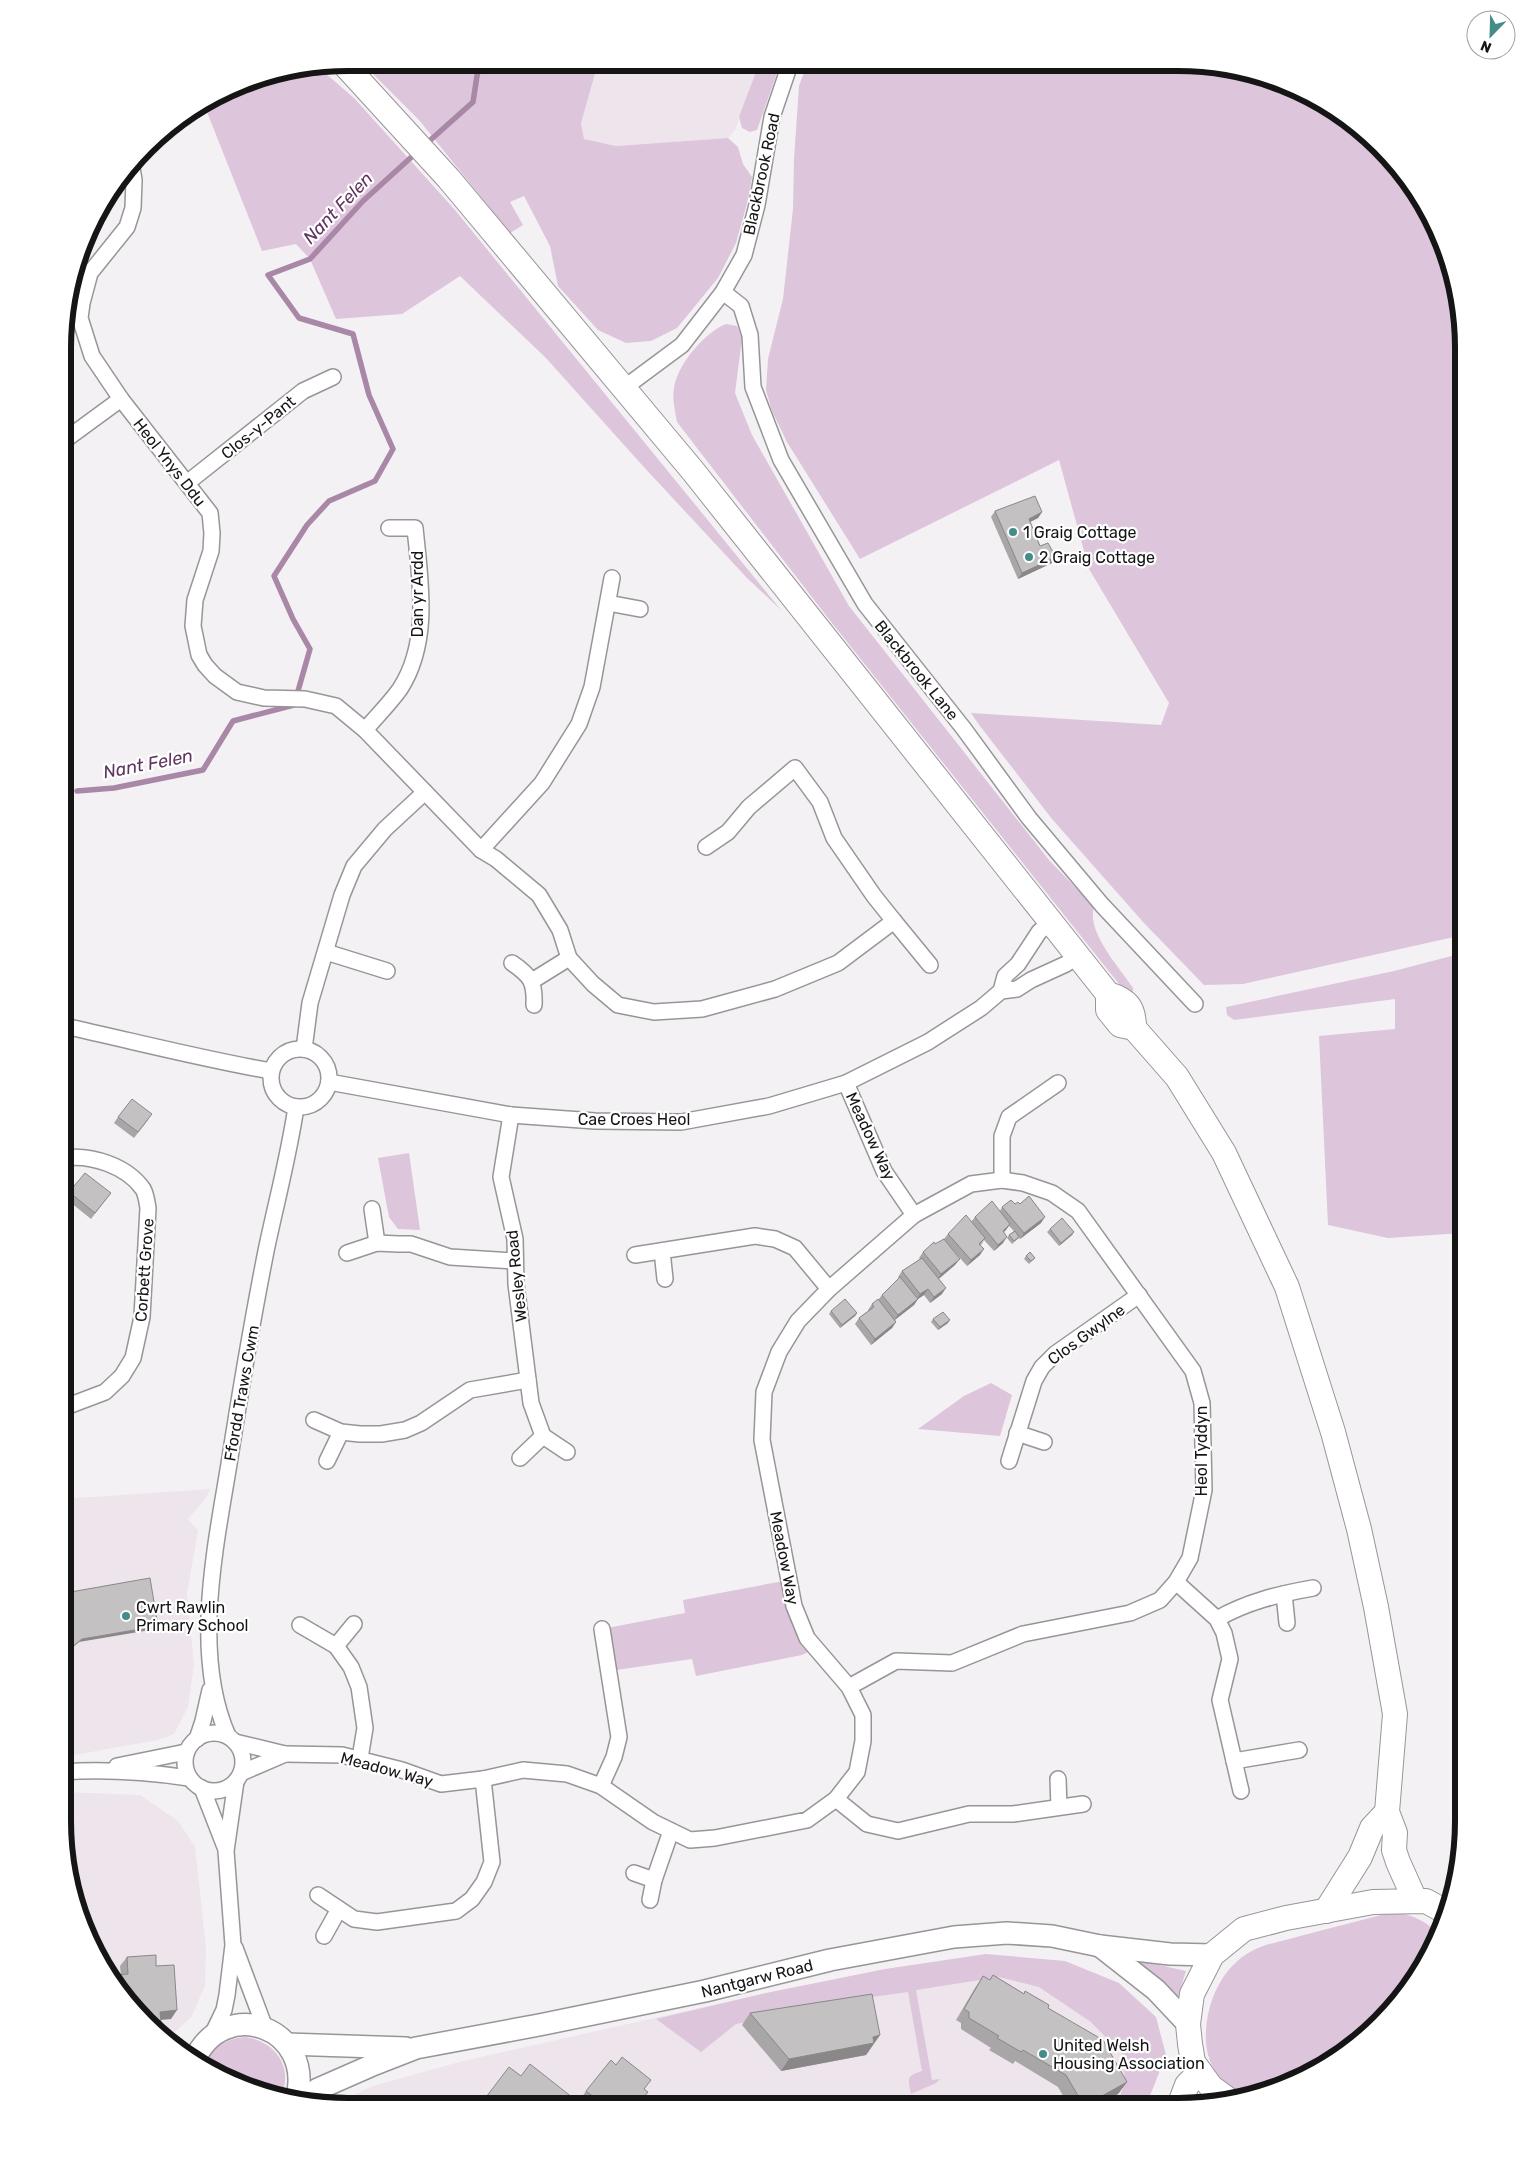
<svg xmlns="http://www.w3.org/2000/svg" width="1526" height="2169" viewBox="0 0 1526 2169" font-family="Rubik,sans-serif">
<style>
.built{fill:#ede4ec}
.green{fill:#ddc5db}
.lines{fill:none;stroke-linecap:round;stroke-linejoin:round}
.stream{stroke:#a987a6;stroke-width:5.5}
.street-casing{stroke:#989598;stroke-width:18}
.secondary-casing{stroke:#989598;stroke-width:24}
.primary-casing{stroke:#989598;stroke-width:26}
.street{stroke:#fff;stroke-width:15}
.secondary{stroke:#fff;stroke-width:21}
.primary{stroke:#fff;stroke-width:24}
.wall{fill:#a9a6a8}
.shaded-wall{fill:#898788}
.building{fill:#c4c1c3;stroke:#898788}
.poi-dot{fill:#448c88;stroke:#fff;stroke-width:2}
.labels{text-anchor:middle;stroke-width:4.5;stroke-linejoin:round;paint-order:stroke}
.street-label{font-size:16px;fill:#161516;stroke:#fff}
.poi-label{font-size:16px;fill:#161516;stroke:#fff;text-anchor:start}
.water-label{font-size:18px;font-style:italic;fill:#60345f;stroke:#fff}
.rim{fill:none;stroke:#161516;stroke-width:6}
</style>
<rect width="100%" height="100%" fill="#f4f1f4"/>
<g class="built">
<polygon points="598,63 759,64 735,130 728,138 616,146 584,139 581,123"/>
<polygon points="210,1489 206,1498 188,1519 198,1531 187,1593 194,1665 188,1707 174,1734 158,1740 63,1757 63,1499"/>
<polygon points="63,1792 140,1795 178,1821 195,1847 206,1949 205,1985 192,2016 172,2035 165,2037 133,2009 92,1947 68,1877 63,1821"/>
<polygon points="999,1961 1128,1998 1137,2106 334,2104 373,2086 463,2061 766,1993 885,1970"/>
</g>
<g class="green">
<polygon points="362,63 598,63 581,123 584,139 616,146 728,138 738,147 743,164 752,177 748,200 736,243 718,278 677,328 651,341 626,343 598,330 558,286 550,246 524,196 510,202 523,225 510,233 419,120"/>
<polygon points="759,64 780,64 757,130 750,132 742,128 739,117"/>
<polygon points="807,64 1216,65 1288,84 1352,121 1393,160 1434,222 1454,274 1463,348 1463,935 1243,984 1204,985 1144,923 1052,819 980,726 971,713 1161,725 1169,703 1089,569 1059,460 860,559 787,442 772,411 766,390 768,359 783,299 793,209 794,159 799,86"/>
<polygon points="318,67 354,98 455,210 781,610 747,578 642,465 546,358 460,276 402,314 336,319 310,259 296,244 262,251 205,107 256,78"/>
<path d="M726,324L737,326L742,338L735,393L752,435L849,606L1049,860L1094,907C1086,932 1120,968 1133,988V996L1131,999L828,618L677,422C675,411 672,399 674,388C677,365 705,332 726,324Z"/>
<polygon points="1463,953 1463,1233 1388,1238 1328,1225 1319,1036 1395,1029 1395,999 1234,1020 1227,1015 1226,1007 1394,971"/>
<polygon points="409,1153 420,1230 398,1229 389,1217 378,1158"/>
<polygon points="991,1383 1012,1395 1000,1436 918,1429 964,1396"/>
<polygon points="789,1580 816,1648 802,1655 696,1676 692,1659 609,1671 602,1629 685,1613 683,1600"/>
<path d="M1399,1913C1415,1916 1427,1922 1438,1934L1415,1980L1366,2036L1304,2077L1248,2096C1223,2086 1208,2069 1206,2042C1204,2008 1220,1967 1252,1951C1267,1943 1284,1941 1300,1936C1328,1929 1357,1921 1385,1914Z"/>
<path d="M986,1954L1065,1961L1119,1983L1156,2017L1166,2055L1146,2106H1116L1124,2086L1125,2057L1091,2022L1039,1987L999,1977L916,1990L932,2080L940,2079L936,2083L911,2094C908,2078 906,2076 922,2071L908,1992L865,1998L736,2024L701,2052L656,2019L766,1993L885,1969Z"/>
<polygon points="1133,1959 1186,1971 1177,2000"/>
<path d="M245,2037C275,2041 294,2067 281,2097L256,2091L204,2066C212,2047 225,2039 245,2037Z"/>
<path d="M905,2095C894,2112 860,2106 842,2106Z"/>
</g>
<g class="lines">
<g class="stream">
<polyline points="426,144 473,102 479,63"/>
<polyline points="77,791 114,788 203,770 233,721 294,705 310,649 293,619 274,576 307,525 329,501 375,481 393,449 369,395 353,334 299,318 268,275 310,259 363,201 417,152"/>
</g>
<g class="street-casing">
<g id="street">
<polyline points="132,168 134,180 133,208 127,227 90,273 82,303 80,318 92,356 121,399 210,513 212,533 211,551 195,600 193,626 199,655 205,665 215,676 237,692 264,698 305,699 336,706 365,730 481,850 496,859 539,895 560,930 569,958 593,984 618,1005 654,1012 702,1009 775,989 838,963 894,921 874,896 834,838 820,802 795,768 749,807 728,832 706,847"/>
<polyline points="723,292 741,306 750,335 753,387 781,460 865,604 964,729 1029,818 1102,905 1195,1004"/>
<polyline points="624,388 682,345 723,292 744,255 757,205 772,117 790,64"/>
<polyline points="65,440 121,399"/>
<polyline points="187,483 303,391 333,377"/>
<polyline points="608,603 640,609"/>
<path d="M365,730C377,716 390,703 400,689C431,641 420,580 415,528H389"/>
<polyline points="481,850 542,783 579,724 592,687 612,578"/>
<polyline points="894,921 930,965"/>
<polyline points="326,952 387,971"/>
<path d="M512,963C531,976 535,982 534,1005"/>
<polyline points="532,981 569,958"/>
<polyline points="1001,991 1005,976 1018,964 1039,932 1050,922"/>
<path d="M64,1026C133,1041 202,1059 271,1071"/>
<circle cx="300" cy="1078" r="29"/>
<polyline points="304,1049 310,1003 342,895 354,866 385,829 425,792"/>
<polyline points="329,1082 511,1115 595,1121 681,1122 769,1106 846,1083 928,1042 981,1008 1001,991 1017,989 1031,980 1066,964 1077,956"/>
<polyline points="511,1115 501,1177 515,1239 516,1284 531,1403 543,1436 520,1458"/>
<path d="M64,1158C91,1154 127,1166 143,1189C146,1194 147,1202 148,1208L142,1317L133,1358L122,1376L105,1392L68,1406"/>
<polyline points="1002,1180 1002,1136 1009,1117 1058,1083"/>
<polyline points="372,1209 377,1243"/>
<polyline points="662,1251 665,1279"/>
<polyline points="347,1253 377,1243 398,1244 411,1244 450,1257 515,1261"/>
<polyline points="635,1255 755,1236 775,1239 795,1248 829,1289"/>
<polyline points="314,1420 341,1432 360,1434 381,1434 405,1430 421,1423 470,1390 528,1380"/>
<polyline points="1017,1433 1044,1442"/>
<polyline points="543,1436 567,1452"/>
<polyline points="327,1461 341,1432"/>
<polyline points="1009,1461 1034,1381 1042,1367 1055,1354 1139,1295"/>
<polyline points="1176,1582 1217,1619 1224,1633 1230,1659 1220,1700 1241,1791"/>
<polyline points="1284,1594 1287,1623"/>
<path d="M1217,1619C1246,1602 1279,1594 1313,1588"/>
<polyline points="300,1625 336,1646 351,1667 359,1687 365,1728 360,1758"/>
<polyline points="336,1646 354,1624"/>
<polyline points="849,1687 896,1661 952,1663 1023,1634 1130,1613 1160,1600 1176,1582 1190,1558 1204,1490 1202,1403 1193,1371 1078,1211 1052,1193 1023,1183 1002,1180 971,1184 914,1215"/>
<circle cx="214" cy="1762" r="29"/>
<path d="M228,1736C192,1655 215,1549 229,1464C240,1393 252,1322 266,1251C276,1203 289,1155 296,1107"/>
<polyline points="197,1739 203,1721 210,1690"/>
<polyline points="235,1742 285,1754 241,1773"/>
<polyline points="285,1754 342,1755 402,1770 441,1784 483,1779 523,1770 567,1774 601,1786 653,1822 690,1840 715,1838 807,1820 836,1799 857,1772 863,1741 863,1715 849,1687 807,1638 794,1606 762,1440 764,1392 779,1352 798,1321 829,1289 914,1215 884,1171 846,1083"/>
<polyline points="1234,1761 1299,1750"/>
<polyline points="117,1766 186,1752"/>
<path d="M63,1772C105,1769 147,1772 189,1778"/>
<polyline points="1058,1779 1059,1807"/>
<polyline points="601,1786 614,1757 619,1737 602,1629"/>
<polyline points="202,1788 225,1847"/>
<polyline points="836,1799 867,1824 898,1831 969,1814 1013,1814 1083,1804"/>
<polyline points="634,1873 654,1880"/>
<polyline points="318,1895 354,1919 377,1922 456,1911 472,1899 484,1882 492,1862 483,1779"/>
<polyline points="650,1900 654,1880 671,1831"/>
<polyline points="324,1936 339,1909"/>
<polyline points="235,1948 265,2028"/>
<polyline points="212,2035 224,2010 227,1995 233,1945 226,1851 236,1781"/>
</g>
</g>
<g class="secondary-casing">
<g id="secondary">
<polyline points="1100,1946 1156,1990 1188,2024"/>
<polyline points="287,2044 406,2048"/>
<path d="M194,2061C223,1994 317,2027 296,2101"/>
<polyline points="300,2102 318,2089 375,2064 416,2048 539,2025 705,1991 830,1960 954,1937 1007,1933 1052,1936 1100,1946 1170,1954 1212,1955"/>
</g>
</g>
<g class="primary-casing">
<g id="primary">
<path d="M343,63L449,179L693,471L1108,994C1128,1000 1134,1008 1134,1028"/>
<polyline points="1108,994 1108,1010 1120,1025 1134,1028 1177,1077 1224,1153 1287,1287 1333,1432 1359,1529 1376,1607 1395,1714 1387,1812 1395,1833 1394,1850 1398,1862 1415,1900"/>
<polyline points="1326,1911 1360,1857 1372,1828 1387,1812"/>
<polyline points="1230,2101 1211,2087 1193,2062 1190,2044 1188,2024 1192,1994 1212,1955 1244,1929 1286,1918 1373,1902 1426,1901 1444,1911 1447,1916"/>
<polyline points="1179,2106 1187,2085 1200,2072"/>
</g>
</g>
<use href="#street" class="street"/>
<use href="#secondary" class="secondary"/>
<use href="#primary" class="primary"/>
</g>
<g class="wall">
<polygon points="995,511 1042,512 1038,518 1030,522 1040,546 1052,563 1018,579 991,517"/>
<polygon points="118,1117 148,1120 134,1138 114,1123"/>
<polygon points="69,1192 111,1193 91,1219 65,1198"/>
<polygon points="1015,1204 1041,1223 1020,1239 1019,1238 1012,1244 1007,1238 1009,1235 1014,1231 1009,1226 1004,1232 1003,1243 994,1251 984,1240 981,1245 980,1255 967,1266 951,1248 955,1265 939,1279 942,1294 930,1303 924,1295 918,1299 914,1305 895,1320 896,1322 892,1328 871,1345 855,1324 859,1318 868,1311 868,1310 872,1304 878,1300 882,1295 899,1279 898,1277 902,1271 920,1259 919,1258 923,1252 944,1239 948,1234 971,1222 975,1217 1000,1211 1002,1207"/>
<polygon points="1050,1229 1074,1232 1072,1235 1059,1246 1047,1232"/>
<polygon points="1026,1256 1035,1258 1029,1264 1024,1259"/>
<polygon points="831,1311 857,1313 855,1316 840,1328 829,1314"/>
<polygon points="933,1319 948,1323 938,1330 931,1322"/>
<polygon points="127,1957 156,1966 171,2019 160,2020 161,2023 156,2029 133,2009 121,1975 120,1966"/>
<polygon points="993,1975 1048,2008 1127,2082 1118,2094 1096,2106 1069,2106 1058,2087 1015,2061 1013,2064 989,2050 991,2048 961,2029 961,2023 956,2020 975,1988 983,1976 989,1980"/>
<polygon points="750,2013 880,2035 866,2055 781,2071 742,2025"/>
<polygon points="644,2089 648,2092 638,2105 586,2105 580,2100 586,2091"/>
</g>
<g class="shaded-wall">
<polygon points="1042,512 1038,518 1024,525 1029,519"/>
<polygon points="1056,557 1052,563 1018,579 1022,573"/>
<polygon points="1045,1217 1041,1223 1020,1239 1024,1233"/>
<polygon points="1010,1224 1006,1230 998,1237 1003,1231"/>
<polygon points="1074,1232 1072,1235 1059,1246 1061,1243"/>
<polygon points="1007,1237 1003,1243 994,1251 998,1245"/>
<polygon points="984,1249 980,1255 967,1266 971,1260"/>
<polygon points="960,1259 955,1265 937,1280 941,1274"/>
<polygon points="946,1288 942,1294 930,1303 934,1297"/>
<polygon points="928,1289 924,1295 916,1300 920,1294"/>
<polygon points="918,1299 914,1305 893,1321 898,1315"/>
<polygon points="857,1313 855,1316 840,1328 842,1325"/>
<polygon points="950,1320 948,1323 938,1330 940,1327"/>
<polygon points="896,1322 892,1328 871,1345 875,1339"/>
<polygon points="158,1626 156,1629 79,1642 63,1656 63,1654 82,1639"/>
<polygon points="177,2010 171,2019 153,2020 160,2012"/>
<polygon points="161,2023 156,2029 150,2024"/>
<polygon points="880,2035 866,2055 781,2071 789,2059"/>
<polygon points="1127,2082 1118,2094 1096,2106 1084,2106"/>
</g>
<g class="building">
<polygon points="1035,496 1042,512 1029,519 1040,546 1048,543 1056,557 1022,573 995,511"/>
<polygon points="132,1099 152,1114 138,1132 118,1117"/>
<polygon points="85,1173 111,1193 95,1213 69,1192"/>
<polygon points="1029,1196 1045,1217 1024,1233 1002,1207 1011,1200 1015,1204 1018,1202 1020,1204"/>
<polygon points="992,1201 1010,1224 1003,1231 1007,1237 998,1245 975,1217"/>
<polygon points="966,1215 985,1238 979,1244 984,1249 971,1260 948,1234"/>
<polygon points="1062,1218 1074,1232 1061,1243 1050,1229"/>
<polygon points="1015,1231 1019,1237 1014,1241 1009,1235"/>
<polygon points="944,1239 960,1259 941,1274 923,1252 934,1242 935,1244"/>
<polygon points="1030,1252 1035,1258 1031,1261 1026,1256"/>
<polygon points="922,1258 946,1288 934,1297 928,1289 920,1294 902,1271"/>
<polygon points="900,1277 918,1299 898,1315 882,1295"/>
<polygon points="845,1299 857,1313 842,1325 831,1311"/>
<polygon points="878,1299 896,1322 875,1339 859,1318 874,1307 872,1304"/>
<polygon points="943,1312 950,1320 940,1327 933,1319"/>
<polygon points="150,1578 158,1626 82,1639 63,1654 63,1594 65,1593"/>
<polygon points="156,1955 156,1966 174,1965 177,2010 160,2012 161,2023 150,2024 133,2009 111,1976 128,1974 127,1957"/>
<polygon points="993,1975 1024,1994 1025,1991 1049,2005 1048,2008 1103,2040 1127,2082 1084,2106 1066,2075 1023,2050 1021,2052 997,2038 999,2036 969,2018 969,2012 964,2009 983,1976 990,1980"/>
<polygon points="872,1994 880,2035 873,2037 874,2043 789,2059 750,2013"/>
<polygon points="622,2057 651,2080 644,2089 648,2092 637,2105 604,2105 586,2091 611,2060 616,2065"/>
<polygon points="530,2064 582,2105 480,2105 509,2067 521,2076"/>
</g>
<g class="poi-dot">
<circle cx="1013" cy="532" r="5"/>
<circle cx="1029" cy="557" r="5"/>
<circle cx="126" cy="1616" r="5"/>
<circle cx="1043" cy="2054" r="5"/>
</g>
<g class="labels">
<g class="street-label">
<text transform="translate(761 174) rotate(-78)" y="6">Blackbrook Road</text>
<text transform="translate(258 427) rotate(-39)" y="6">Clos-y-Pant</text>
<text transform="translate(170 462) rotate(52)" y="6">Heol Ynys Ddu</text>
<text transform="translate(417 594) rotate(-90)" y="6">Dan yr Ardd</text>
<text transform="translate(917 670) rotate(51)" y="6">Blackbrook Lane</text>
<text x="634" y="1125">Cae Croes Heol</text>
<text transform="translate(871 1136) rotate(65)" y="6">Meadow Way</text>
<text transform="translate(144 1270) rotate(-86)" y="6">Corbett Grove</text>
<text transform="translate(516 1276) rotate(-96)" y="6">Wesley Road</text>
<text transform="translate(1086 1334) rotate(-36)" y="6">Clos Gwylne</text>
<text transform="translate(241 1393) rotate(-80)" y="6">Ffordd Traws Cwm</text>
<text transform="translate(1201 1451) rotate(-90)" y="6">Heol Tyddyn</text>
<text transform="translate(785 1558) rotate(79)" y="6">Meadow Way</text>
<text transform="translate(387 1769) rotate(15)" y="6">Meadow Way</text>
<text transform="translate(757 1978) rotate(-14)" y="6">Nantgarw Road</text>
</g>
<g class="poi-label">
<text x="1023" y="538">1 Graig Cottage</text>
<text x="1039" y="563">2 Graig Cottage</text>
<text x="136" y="1613">Cwrt Rawlin<tspan x="136" dy="18">Primary School</tspan></text>
<text x="1053" y="2051">United Welsh<tspan x="1053" dy="18">Housing Association</tspan></text>
</g>
<g class="water-label">
<text transform="translate(338 208) rotate(-46)" y="6">Nant Felen</text>
<text transform="translate(148 764) rotate(-11)" y="6">Nant Felen</text>
</g>
</g>
<path d="M0 0H1526V2169H0ZM348 71H1178A277 277 0 0 1 1455 348V1821A277 277 0 0 1 1178 2098H348A277 277 0 0 1 71 1821V348A277 277 0 0 1 348 71Z" fill="#fff" fill-rule="evenodd"/>
<path class="rim" d="M348 71H1178A277 277 0 0 1 1455 348V1821A277 277 0 0 1 1178 2098H348A277 277 0 0 1 71 1821V348A277 277 0 0 1 348 71Z"/>
<g transform="translate(1491 35) rotate(203)"><circle r="24" fill="#ffffff" stroke="#a2a1a2"/>
<path d="M0-4L9 19L0 12L-9 19Z" fill="#448c88"/>
<text y="-8" font-size="14" font-weight="bold" text-anchor="middle" fill="#161516">N</text>
</g>
</svg>
